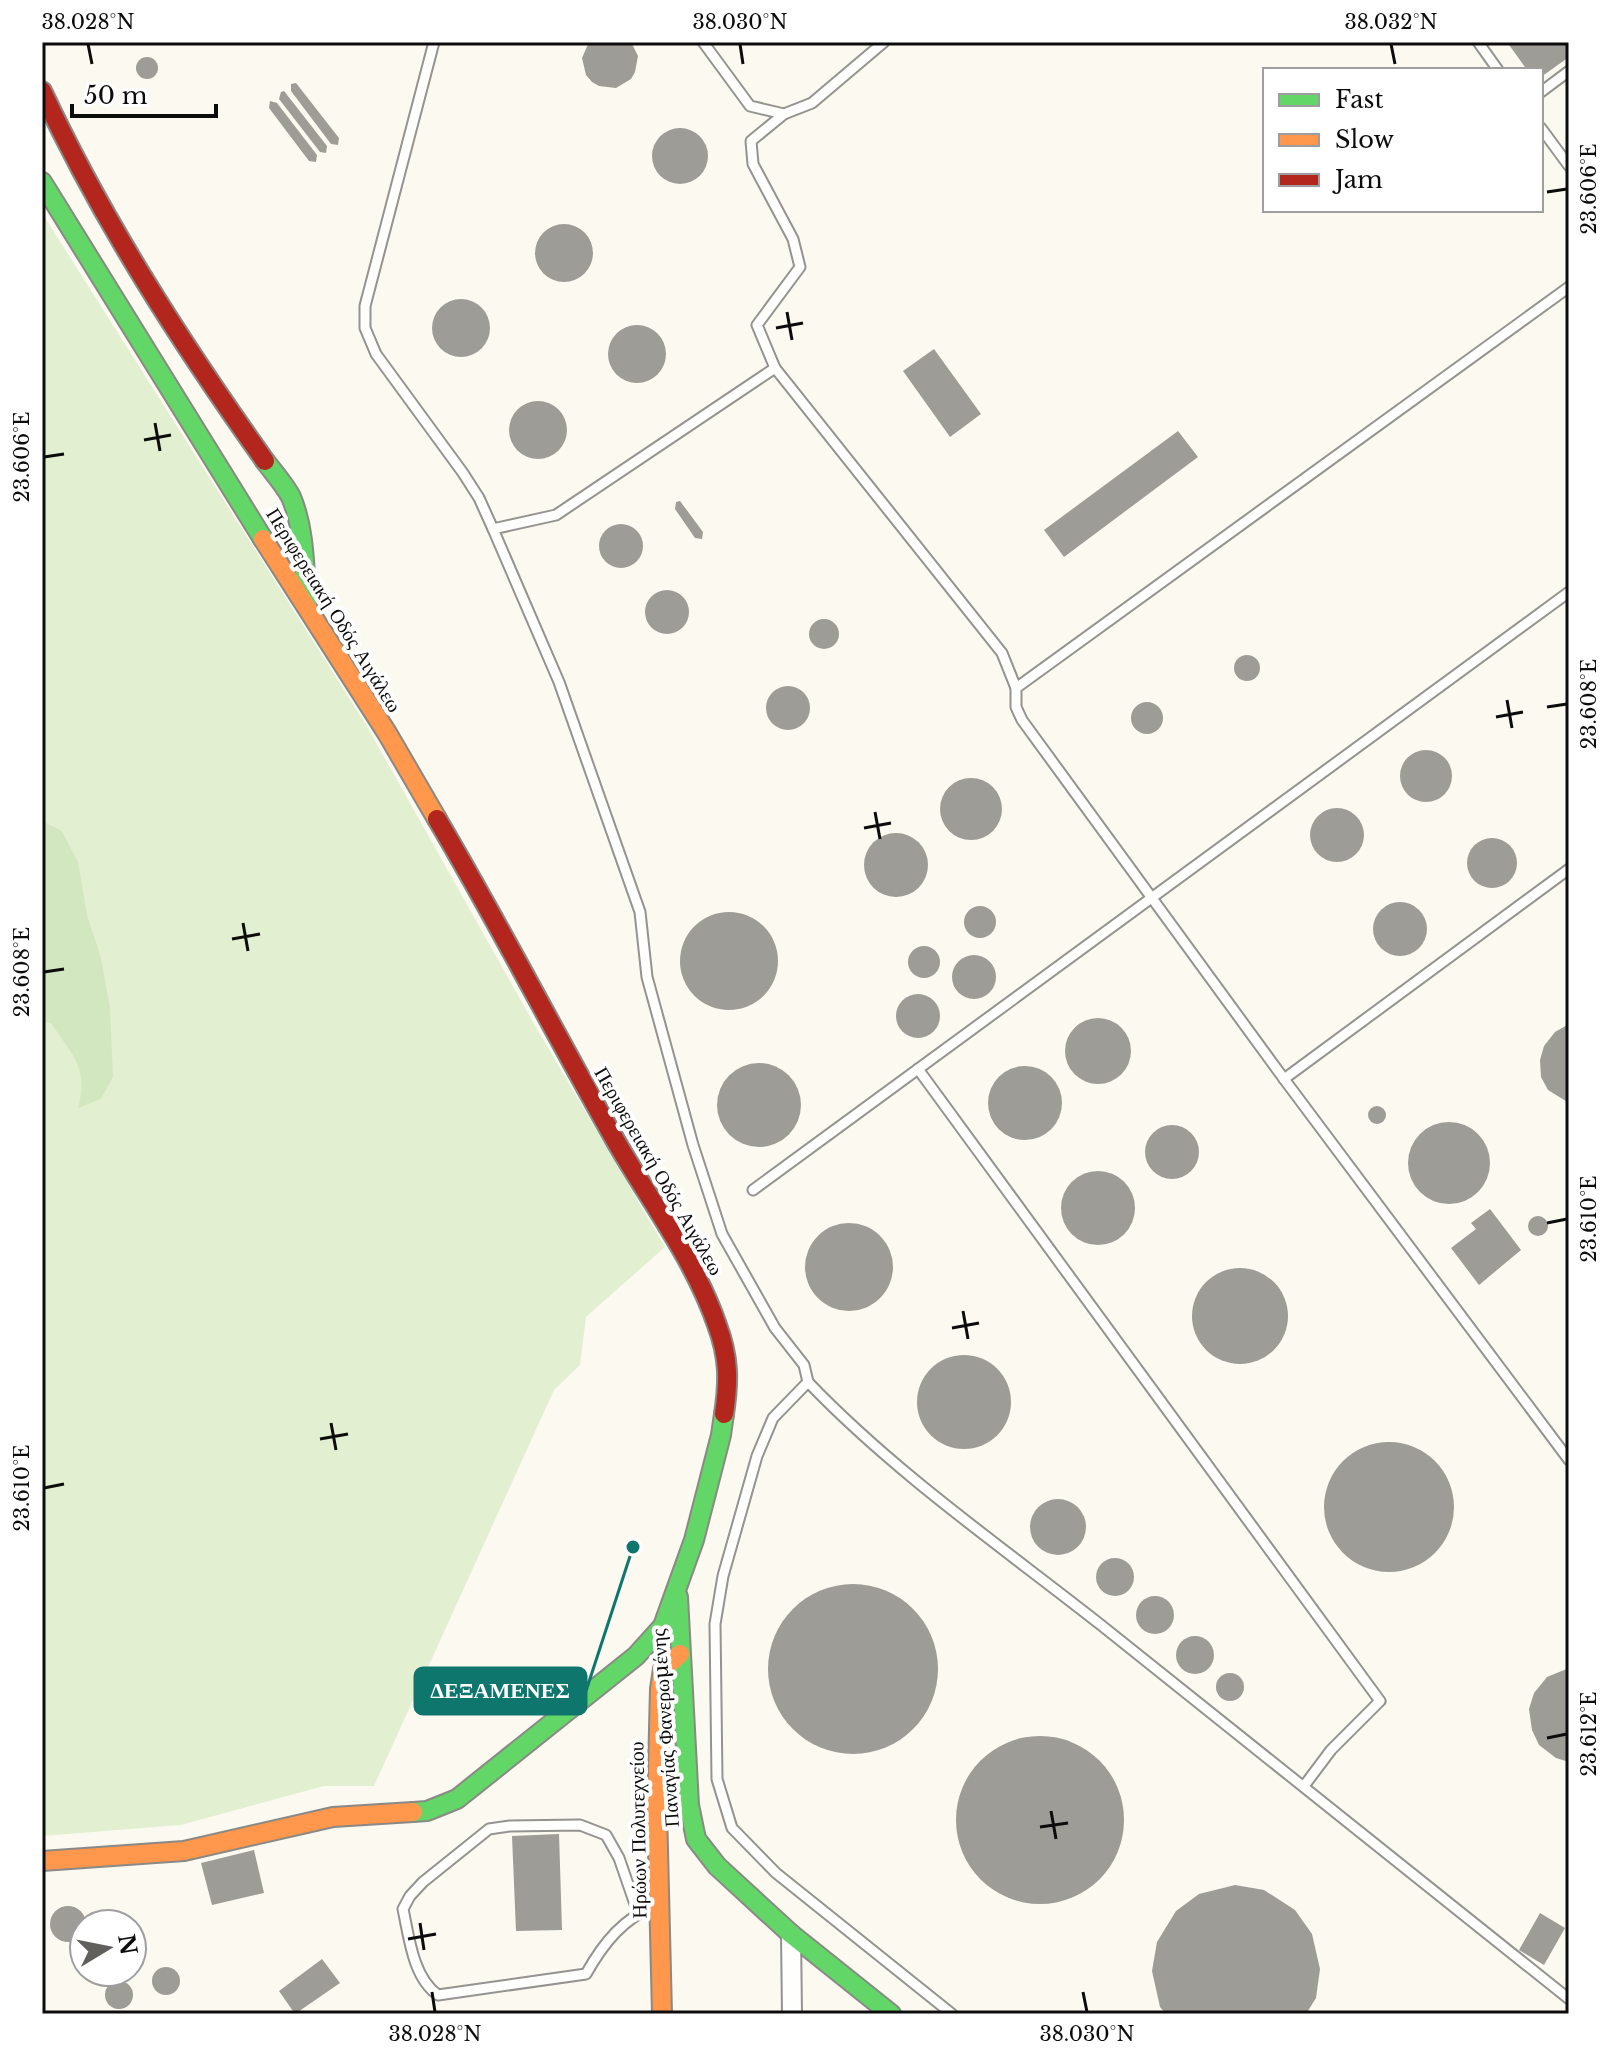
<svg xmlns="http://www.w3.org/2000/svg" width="1611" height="2056" viewBox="0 0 1611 2056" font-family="'Libre Baskerville',serif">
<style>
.green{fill:#e2f0d1}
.forest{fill:#d2e7bf}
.building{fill:#9e9c96}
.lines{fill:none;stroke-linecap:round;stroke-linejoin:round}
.lane-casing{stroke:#94938f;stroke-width:13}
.street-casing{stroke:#94938f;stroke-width:22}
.fast-casing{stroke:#8a8985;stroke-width:22}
.slow-casing{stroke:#8a8985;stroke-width:22}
.jam-casing{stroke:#8a8985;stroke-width:22}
.lane{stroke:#fefefd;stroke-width:9}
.street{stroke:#fefefd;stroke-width:18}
.fast{stroke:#63d668;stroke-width:18}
.slow{stroke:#ff974d;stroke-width:18}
.jam{stroke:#b3261e;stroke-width:18}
.ticks{fill:none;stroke:#0c0c0c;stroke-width:3}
.labels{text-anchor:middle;stroke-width:8;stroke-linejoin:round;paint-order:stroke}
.street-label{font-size:20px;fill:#0c0c0c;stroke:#fff}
.leader{fill:none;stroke:#0f766e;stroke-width:3}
.callout-dot{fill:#0f766e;stroke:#fff;stroke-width:3}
.callout{fill:#0f766e;stroke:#0f766e;stroke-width:3}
.callout-label{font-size:22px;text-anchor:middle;font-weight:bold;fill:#fff}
.neatline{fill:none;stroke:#0c0c0c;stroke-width:3}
.ticks-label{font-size:20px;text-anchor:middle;fill:#0c0c0c}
</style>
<rect width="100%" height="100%" fill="#fbf9f0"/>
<polygon class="green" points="42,213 365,723 533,1022 665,1247 586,1317 580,1365 554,1390 374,1786 324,1786 181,1825 42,1836"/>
<path class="forest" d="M42,821L62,831L78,862L87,915L101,958L110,1008L113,1077L101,1099L78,1108C89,1067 72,1055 51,1023L42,1022Z"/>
<g class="building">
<polygon points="589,42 631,42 638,56 635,72 631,79 616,88 599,86 592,82 586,75 582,58"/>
<polygon points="1507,42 1569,42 1569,57 1541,77 1541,70 1527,70"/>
<circle cx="147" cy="68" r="11"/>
<polygon points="296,83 339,138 338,145 331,144 291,91 291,84"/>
<polygon points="284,91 327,146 326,153 320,152 279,99 281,92"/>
<polygon points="270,101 277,103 317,155 316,162 309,161 269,108"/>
<circle cx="680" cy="156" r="28"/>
<circle cx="564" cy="253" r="29"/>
<circle cx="461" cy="328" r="29"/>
<circle cx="637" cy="354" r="29"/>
<polygon points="934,349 981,414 950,437 903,371"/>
<circle cx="538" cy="430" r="29"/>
<polygon points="1178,431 1198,457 1064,557 1044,530"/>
<polygon points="680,501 703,532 702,539 695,538 675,509 676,502"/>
<circle cx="621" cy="546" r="22"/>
<circle cx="667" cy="612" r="22"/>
<circle cx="824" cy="634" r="15"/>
<circle cx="1247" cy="668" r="13"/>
<circle cx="788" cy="708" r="22"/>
<circle cx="1147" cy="718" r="16"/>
<circle cx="1426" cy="776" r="26"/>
<circle cx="971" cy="809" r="31"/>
<circle cx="1337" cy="835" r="27"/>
<circle cx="896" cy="865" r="32"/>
<circle cx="1492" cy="863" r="25"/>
<circle cx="1400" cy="929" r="27"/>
<circle cx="980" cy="922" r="16"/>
<circle cx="729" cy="961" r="49"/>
<circle cx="924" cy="962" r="16"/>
<circle cx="974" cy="977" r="22"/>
<circle cx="918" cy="1016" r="22"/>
<circle cx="1098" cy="1051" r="33"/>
<polygon points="1569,1024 1569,1103 1548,1090 1541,1077 1540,1060 1544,1046 1555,1032"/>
<circle cx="759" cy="1105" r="42"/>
<circle cx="1025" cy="1103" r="37"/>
<circle cx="1377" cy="1115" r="9"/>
<circle cx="1449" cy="1163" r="41"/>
<circle cx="1172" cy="1152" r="27"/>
<circle cx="1098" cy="1208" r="37"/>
<polygon points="1490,1209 1521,1250 1479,1285 1451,1248 1476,1229 1471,1223"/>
<circle cx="1538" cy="1226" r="10"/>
<circle cx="849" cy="1267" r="44"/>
<circle cx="1240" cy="1316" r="48"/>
<circle cx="964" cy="1402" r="47"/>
<circle cx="1389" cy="1507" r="65"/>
<circle cx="1058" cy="1527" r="28"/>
<circle cx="1115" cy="1577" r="19"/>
<circle cx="853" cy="1669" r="85"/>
<circle cx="1155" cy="1615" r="19"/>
<circle cx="1195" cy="1655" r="19"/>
<polygon points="1569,1668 1569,1762 1556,1758 1539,1745 1532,1730 1529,1709 1534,1693 1547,1677"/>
<circle cx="1230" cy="1687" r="14"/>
<circle cx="1040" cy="1820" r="84"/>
<polygon points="559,1834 562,1930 516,1931 512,1836"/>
<polygon points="254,1850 264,1893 212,1905 201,1863"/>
<polygon points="1235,1885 1264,1890 1295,1910 1312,1934 1320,1969 1316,1998 1306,2014 1166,2014 1160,2007 1152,1971 1157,1942 1176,1911 1199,1894"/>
<circle cx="68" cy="1924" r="18"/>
<polygon points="1540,1913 1565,1928 1544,1965 1519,1950"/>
<polygon points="322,1959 340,1983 295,2014 279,1991"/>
<circle cx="166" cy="1981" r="14"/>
<circle cx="119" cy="1995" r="14"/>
</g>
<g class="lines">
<g class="lane-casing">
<g id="lane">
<polyline points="434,42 365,306 365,328 376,354 463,473 479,498 493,529 556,515 775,368 1002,653 1016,688"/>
<polyline points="703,42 750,106 784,114"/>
<polyline points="1478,42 1498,70"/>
<polyline points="1541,92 1569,71"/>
<polyline points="1541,128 1569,166"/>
<polyline points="1569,287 1016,688 1016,707 1022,720 1284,1079 1569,1460"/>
<polyline points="775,368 757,325 800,267 793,239 753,164 751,141 784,114 812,103 884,42"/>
<polyline points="493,529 559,682 640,912 647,977 693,1145 722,1234 775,1328 804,1365 808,1382 773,1418 757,1456 723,1576 715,1624 717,1779 732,1828 776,1873 952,2014"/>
<polyline points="918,1069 1380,1701 1331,1750 1304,1786"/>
<polyline points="1284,1079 1569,869"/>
<polyline points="753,1190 1569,592"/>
<path d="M808,1382C894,1472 1002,1547 1101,1625C1258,1749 1414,1874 1569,1999"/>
<path d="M638,1913L619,1858L606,1835L580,1825L510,1826L489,1829L423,1882L410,1896L403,1909C409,1937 413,1978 438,1995L586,1974C604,1942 623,1919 657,1904"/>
</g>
</g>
<g class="street-casing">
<polyline id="street" points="791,1934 792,2014"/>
</g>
<g class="fast-casing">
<g id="fast">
<polyline points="42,182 263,539"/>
<path d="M265,461C274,473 285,485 291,497C305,530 304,569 307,604"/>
<polyline points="678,1597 689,1805 696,1839 717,1866 791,1934 891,2014"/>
<polyline points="413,1812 427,1811 457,1799 636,1656 663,1626 694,1540 721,1435 724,1414"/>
</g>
</g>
<g class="slow-casing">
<g id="slow">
<polyline points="263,539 387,733 437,819"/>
<polyline points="42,1861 184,1851 333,1817 413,1812"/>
<polyline points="662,2014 657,1809 660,1689 663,1669 680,1654"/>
</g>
</g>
<g class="jam-casing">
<g id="jam">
<path d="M42,91C103,222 182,344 265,461"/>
<path d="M437,819C499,924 554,1032 614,1138C649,1200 694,1258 717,1325C729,1357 729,1381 724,1414"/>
</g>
</g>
<use href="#lane" class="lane"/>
<use href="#street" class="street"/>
<use href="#fast" class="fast"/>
<use href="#slow" class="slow"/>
<use href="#jam" class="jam"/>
</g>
<path class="ticks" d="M88,44L92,64M740,44L743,64M1391,44L1395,64M1547,192L1567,189M787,312L792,340M776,328L803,323M155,423L160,451M144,440L171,435M44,457L64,454M1507,700L1512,728M1547,707L1567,704M1496,717L1523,712M875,812L880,839M864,828L891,823M243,923L248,951M232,939L260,934M44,972L64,969M1547,1223L1567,1219M963,1311L968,1339M952,1328L979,1323M331,1423L336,1450M320,1439L348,1434M44,1488L64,1484M1547,1738L1567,1734M1051,1811L1056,1839M1040,1827L1068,1823M420,1923L424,1950M408,1939L436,1934M432,1992L435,2012M1083,1992L1087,2012"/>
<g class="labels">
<g class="street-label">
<text transform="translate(334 610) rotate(58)" y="7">Περιφερειακή Οδός Αιγάλεω</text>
<text transform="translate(659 1171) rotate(60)" y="7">Περιφερειακή Οδός Αιγάλεω</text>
<text transform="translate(665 1728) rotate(-94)" y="7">Παναγίας Φανερωμένης</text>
<text transform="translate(638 1830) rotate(-91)" y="7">Ηρώων Πολυτεχνείου</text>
</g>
</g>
<path class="leader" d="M633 1547L586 1691"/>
<circle class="callout-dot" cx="633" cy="1547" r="8"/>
<rect class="callout" x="415" y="1668" width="171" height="46" rx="8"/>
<g class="callout-label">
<text x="500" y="1698">ΔΕΞΑΜΕΝΕΣ</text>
</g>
<rect width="1611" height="2056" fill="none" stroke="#ffffff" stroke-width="88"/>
<rect x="1263" y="68" width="280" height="144" fill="#ffffff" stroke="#9e9e9e" stroke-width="2"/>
<rect x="1279" y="94" width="40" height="12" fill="#63d668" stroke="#9e9e9e" stroke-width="2"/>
<text x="1335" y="108" font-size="24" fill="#0c0c0c">Fast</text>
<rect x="1279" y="134" width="40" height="12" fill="#ff974d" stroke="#9e9e9e" stroke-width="2"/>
<text x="1335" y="148" font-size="24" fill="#0c0c0c">Slow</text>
<rect x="1279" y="174" width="40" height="12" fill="#b3261e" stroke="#9e9e9e" stroke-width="2"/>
<text x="1335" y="188" font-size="24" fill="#0c0c0c">Jam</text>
<g transform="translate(108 1948) rotate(80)"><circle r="38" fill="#ffffff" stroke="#9e9e9e" stroke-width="2"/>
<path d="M0-6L14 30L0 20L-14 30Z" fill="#605f5c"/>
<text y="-12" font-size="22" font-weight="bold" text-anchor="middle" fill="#0c0c0c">N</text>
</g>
<path d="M72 104v12h144v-12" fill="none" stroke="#0c0c0c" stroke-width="4"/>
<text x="84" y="104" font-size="24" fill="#0c0c0c" stroke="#ffffff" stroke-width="6" paint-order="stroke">50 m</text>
<rect x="44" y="44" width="1523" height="1968" class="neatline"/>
<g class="ticks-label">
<text x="88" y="29">38.028°N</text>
<text x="740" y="29">38.030°N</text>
<text x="1391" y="29">38.032°N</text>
<text transform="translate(1589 189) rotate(-90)" y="7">23.606°E</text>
<text transform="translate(22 457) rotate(-90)" y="7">23.606°E</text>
<text transform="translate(1589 704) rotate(-90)" y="7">23.608°E</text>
<text transform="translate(22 972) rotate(-90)" y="7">23.608°E</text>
<text transform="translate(1589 1219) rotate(-90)" y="7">23.610°E</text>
<text transform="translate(22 1488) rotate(-90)" y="7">23.610°E</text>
<text transform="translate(1589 1734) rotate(-90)" y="7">23.612°E</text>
<text x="435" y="2041">38.028°N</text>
<text x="1087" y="2041">38.030°N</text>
</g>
</svg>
